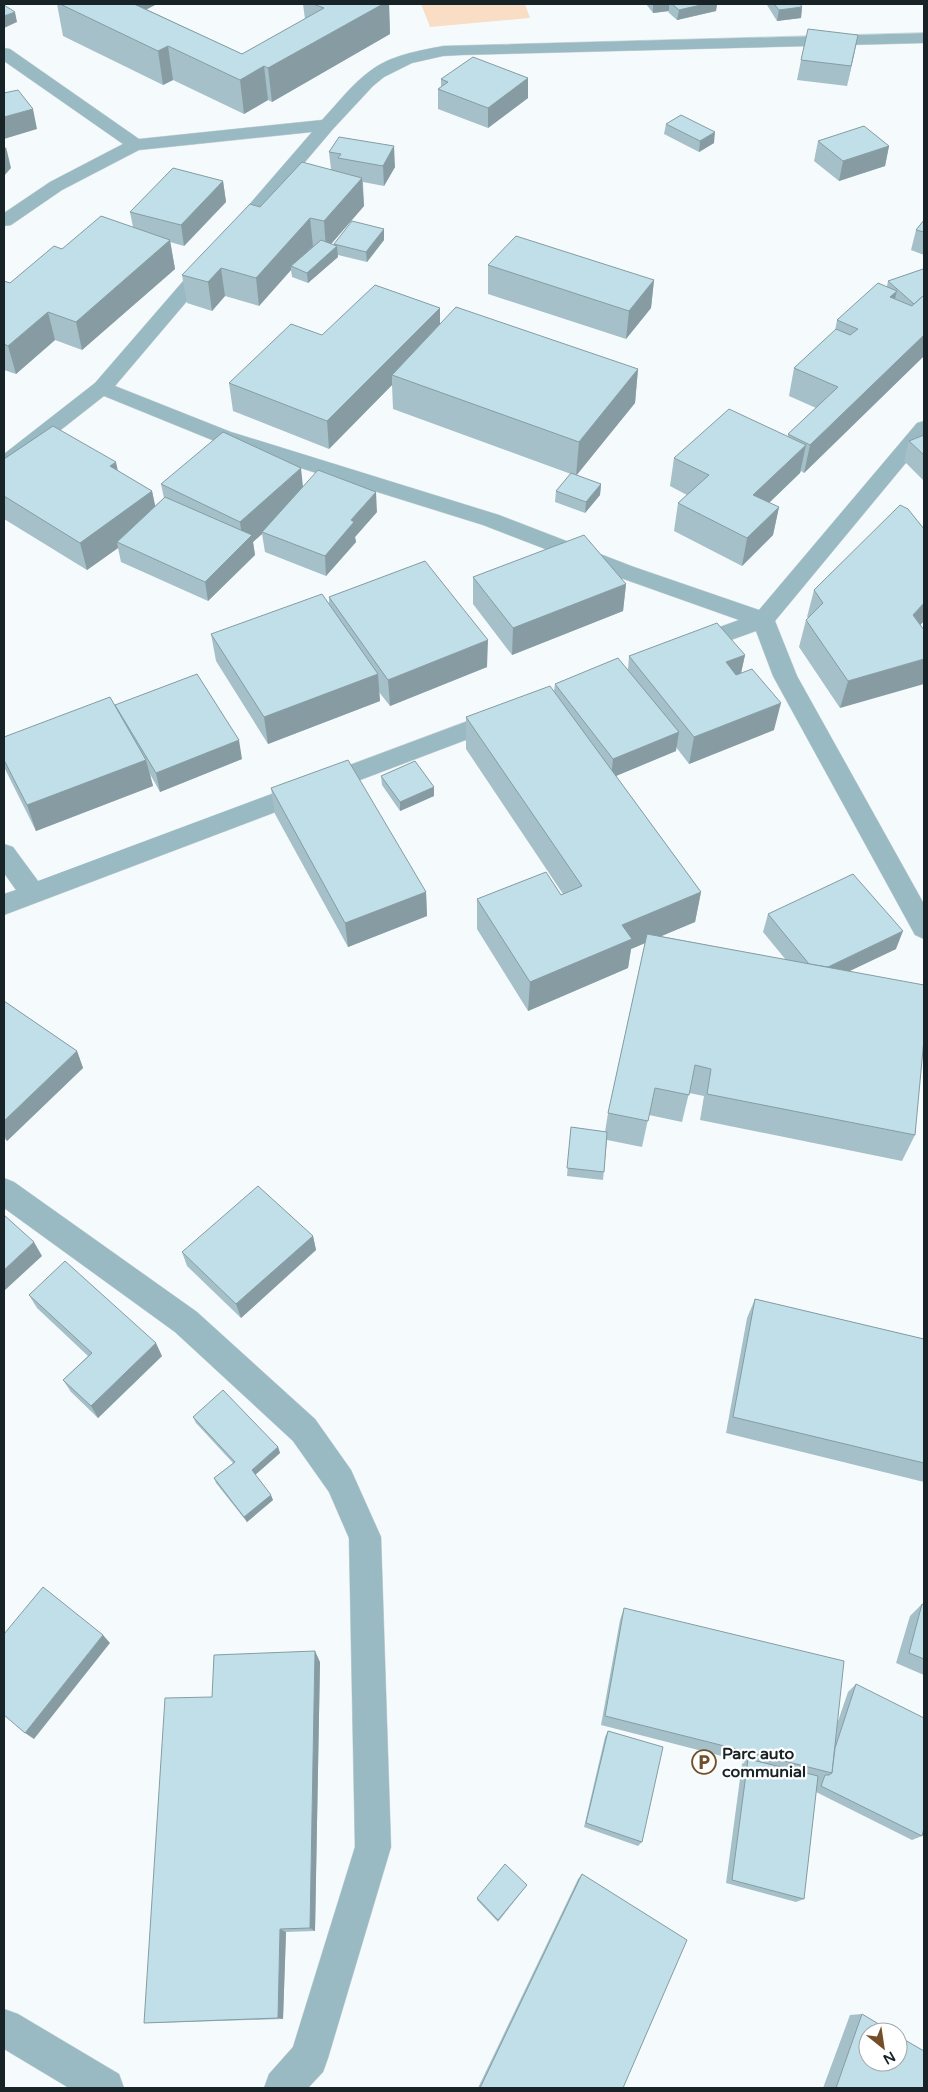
<svg xmlns="http://www.w3.org/2000/svg" width="928" height="2092" viewBox="0 0 928 2092" font-family="'Varela Round',sans-serif">
<style>
.green{fill:#f9dec5}
.lines{fill:none;stroke-linecap:round;stroke-linejoin:round}
.minor-casing{stroke:#d1d8db;stroke-width:1}
.minor{fill:#9abac3;fill-rule:evenodd}
.wall{fill:#a5c0c8}
.shaded-wall{fill:#869ca2}
.building{fill:#c0dfe8;stroke:#869ca2}
.labels{text-anchor:middle;stroke-width:4.5;stroke-linejoin:round;paint-order:stroke}
.near-poi-label{font-size:16px;font-weight:bold;fill:#172326;stroke:#fff;text-anchor:start}
</style>
<rect width="100%" height="100%" fill="#f5fbfd"/>
<polygon class="green" points="421,4 525,4 530,18 430,27"/>
<g class="lines">
<g class="minor-casing">
<g id="minor">
<path d="M924,33V43L461,55L443,56L412,63L384,77L373,86L333,129L115,386L231,432L499,515L634,567L759,610L917,423L924,421V441L775,621L797,676L924,904V939L915,935L773,676L756,631L692,654L684,652L680,646L684,640L739,620L618,577L483,525L217,442L104,396L11,469L4,471V454L95,383L312,132L139,150L62,190L11,225L4,226V213L50,182L123,144L4,61V48L10,49L139,139L322,120C337,104 352,84 370,71C391,55 418,51 443,46Z"/>
<polygon points="500,709 508,712 512,718 508,724 4,915 4,894 16,890 4,873 4,844 13,847 38,881"/>
<polygon points="4,1178 14,1182 197,1312 315,1419 351,1470 381,1537 391,1847 328,2058 323,2072 308,2088 264,2088 269,2074 293,2047 355,1847 349,1538 329,1492 293,1441 175,1332 4,1208"/>
<polygon points="4,2009 18,2014 119,2074 124,2088 69,2088 4,2049"/>
</g>
</g>
<use href="#minor" class="minor"/>
</g>
<g class="wall">
<polygon points="57,4 157,4 146,9 242,54 305,19 303,4 389,4 390,34 272,102 268,100 244,114 173,80 163,85 63,36"/>
<polygon points="646,4 717,4 716,11 677,20 668,12 669,11 653,13"/>
<polygon points="767,4 800,4 802,7 801,18 777,21 767,5"/>
<polygon points="858,35 847,86 797,80 801,60"/>
<polygon points="441,79 528,98 488,128 438,109 438,89 441,87"/>
<polygon points="666,124 714,143 699,152 664,134"/>
<polygon points="339,137 395,167 384,186 363,182 364,206 331,244 334,245 334,244 384,240 367,262 338,255 338,257 308,283 292,277 291,270 259,306 225,296 212,311 187,303 182,275 260,207 331,169 329,152"/>
<polygon points="818,141 889,146 885,166 839,181 814,161"/>
<polygon points="223,181 226,202 184,246 170,242 175,269 82,350 55,340 16,374 4,370 4,281 10,283 62,249 133,227 130,212"/>
<polygon points="924,220 924,255 911,250 916,230"/>
<polygon points="488,265 654,280 651,308 626,339 488,294"/>
<polygon points="923,269 924,356 804,473 801,471 800,473 769,503 779,507 773,535 742,566 674,531 678,503 687,495 670,486 674,458 788,437 788,434 816,408 789,396 794,368 835,331 837,320 887,286 888,281"/>
<polygon points="440,324 638,369 635,403 576,475 601,484 600,495 585,513 555,502 556,491 571,474 393,409 392,385 329,449 233,411 229,383 322,335"/>
<polygon points="924,435 924,481 904,461 909,441"/>
<polygon points="4,459 118,471 152,491 155,506 164,498 161,484 303,487 377,512 355,537 356,542 326,576 265,552 262,534 253,542 255,555 208,601 121,562 118,548 87,570 4,519"/>
<polygon points="924,529 924,621 840,708 799,647 806,620 808,618 807,617 814,590"/>
<polygon points="473,577 626,584 623,611 512,655 473,604"/>
<polygon points="329,597 487,667 390,706 379,692 380,701 268,744 216,661 211,634 329,605"/>
<polygon points="745,655 741,673 774,730 689,764 676,747 676,751 616,776 701,892 695,922 660,936 786,960 763,932 768,914 896,949 849,971 915,1135 902,1161 700,1120 704,1096 689,1093 682,1122 649,1115 642,1147 607,1140 603,1180 567,1176 571,1127 605,1132 608,1113 645,943 631,949 628,968 528,1011 477,929 477,899 561,895 563,894 466,749 466,717 554,691 555,684 628,670 629,656"/>
<polygon points="115,705 242,759 160,792 150,774 153,786 36,831 4,767 4,737 116,708"/>
<polygon points="381,776 434,787 434,796 400,811 382,785"/>
<polygon points="271,788 426,892 427,916 348,947 275,814"/>
<polygon points="4,1001 77,1051 83,1068 7,1141 4,1138"/>
<polygon points="313,1236 316,1250 241,1318 187,1266 182,1252"/>
<polygon points="29,1295 162,1356 98,1418 71,1392 63,1380 88,1356 37,1308"/>
<polygon points="755,1299 924,1339 924,1482 726,1433 747,1318"/>
<polygon points="193,1417 278,1447 280,1453 255,1475 273,1500 247,1522 216,1483 214,1478 233,1463 196,1423"/>
<polygon points="922,1604 924,1605 924,1675 896,1663 910,1616"/>
<polygon points="624,1608 837,1724 848,1692 856,1684 922,1836 912,1840 816,1792 804,1899 796,1902 726,1883 742,1764 745,1762 601,1725 620,1620"/>
<polygon points="320,1662 315,1931 286,1932 283,2019 154,2023 144,2023 212,1697"/>
<polygon points="608,1731 642,1842 638,1846 584,1827 605,1737"/>
<polygon points="582,1874 623,2088 478,2088 578,1879"/>
<polygon points="527,1885 498,1922 477,1900 477,1898"/>
<polygon points="862,2014 924,2088 823,2088 850,2015"/>
</g>
<g class="shaded-wall">
<polygon points="111,4 157,4 115,26"/>
<polygon points="383,4 389,4 390,34 272,102 268,68"/>
<polygon points="653,4 669,4 669,11 653,13"/>
<polygon points="672,4 717,4 716,11 677,20 679,10"/>
<polygon points="802,7 801,18 777,21 779,10"/>
<polygon points="15,12 17,22 4,28 4,16"/>
<polygon points="858,35 854,55 847,86 851,66"/>
<polygon points="168,46 173,80 163,85 158,51"/>
<polygon points="264,66 268,100 244,114 240,80"/>
<polygon points="528,78 528,98 488,128 488,108"/>
<polygon points="33,109 37,129 4,139 4,117"/>
<polygon points="715,132 714,143 699,152 700,141"/>
<polygon points="394,146 395,167 384,186 383,166"/>
<polygon points="889,146 885,166 839,181 843,161"/>
<polygon points="6,147 11,168 4,176 4,150"/>
<polygon points="362,178 364,206 326,250 324,221"/>
<polygon points="223,181 226,202 184,246 181,225"/>
<polygon points="310,218 313,246 293,267 291,266 291,270 259,306 256,278"/>
<polygon points="384,229 384,240 367,262 366,252"/>
<polygon points="170,240 175,269 82,350 76,322"/>
<polygon points="337,246 338,257 308,283 307,273"/>
<polygon points="221,268 225,296 212,311 208,282"/>
<polygon points="654,280 651,308 626,339 629,311"/>
<polygon points="897,291 890,319 890,297"/>
<polygon points="440,308 440,336 392,375 392,385 329,449 327,421"/>
<polygon points="48,312 55,340 16,374 8,346"/>
<polygon points="924,335 924,356 804,473 810,445"/>
<polygon points="638,369 635,403 576,476 579,442"/>
<polygon points="806,445 800,473 748,523 753,495"/>
<polygon points="116,462 122,490 110,466"/>
<polygon points="301,468 304,496 262,532 262,534 253,542 255,555 208,601 205,582 243,544 240,522"/>
<polygon points="601,484 600,495 585,513 586,502"/>
<polygon points="152,491 158,519 117,542 118,548 87,570 80,543"/>
<polygon points="376,492 377,512 355,537 356,542 326,576 325,556 351,520"/>
<polygon points="779,507 773,535 742,566 747,538"/>
<polygon points="626,584 623,611 512,655 513,628"/>
<polygon points="924,603 924,621 904,642 913,615"/>
<polygon points="488,640 487,667 390,706 388,680"/>
<polygon points="745,655 739,682 726,662"/>
<polygon points="924,659 924,684 840,708 848,681"/>
<polygon points="378,674 380,701 268,744 264,717"/>
<polygon points="781,703 774,730 689,764 694,737"/>
<polygon points="679,732 676,751 611,778 613,759"/>
<polygon points="239,740 242,759 160,792 156,773"/>
<polygon points="146,760 153,786 36,831 27,805"/>
<polygon points="434,787 434,796 400,811 400,802"/>
<polygon points="426,892 427,916 348,947 345,923"/>
<polygon points="701,892 695,922 631,949 628,968 528,1011 530,982 622,925"/>
<polygon points="903,931 896,949 810,990 816,973"/>
<polygon points="77,1051 83,1068 7,1141 4,1134 4,1121"/>
<polygon points="313,1236 316,1250 241,1318 236,1304"/>
<polygon points="34,1242 42,1256 4,1291 4,1270"/>
<polygon points="156,1343 162,1356 98,1418 91,1406"/>
<polygon points="278,1447 280,1453 254,1476 252,1470"/>
<polygon points="271,1495 273,1500 247,1522 244,1517"/>
<polygon points="103,1635 110,1643 34,1739 25,1733"/>
<polygon points="315,1651 320,1662 315,1931 310,1928"/>
<polygon points="280,1929 286,1932 283,2019 278,2018"/>
</g>
<g class="building">
<polygon points="60,4 134,4 242,54 324,8 313,4 383,4 268,68 264,66 240,80 168,46 158,51"/>
<polygon points="672,4 705,4 679,10"/>
<polygon points="774,4 800,4 802,7 779,10"/>
<polygon points="4,5 15,12 4,16"/>
<polygon points="808,29 858,35 851,66 801,60"/>
<polygon points="473,57 528,78 488,108 438,89 448,82 441,79"/>
<polygon points="18,90 33,109 4,117 4,93"/>
<polygon points="681,115 715,132 700,141 666,124"/>
<polygon points="864,126 889,146 843,161 818,141"/>
<polygon points="339,137 394,146 383,166 338,158 341,154 329,152"/>
<polygon points="302,162 362,178 324,221 310,218 256,278 221,268 208,282 182,275 250,204 260,207"/>
<polygon points="173,168 223,181 181,225 130,212"/>
<polygon points="101,216 170,240 76,322 48,312 8,346 4,344 4,281 10,283 54,246 62,249"/>
<polygon points="924,220 924,232 916,230"/>
<polygon points="352,221 384,229 366,252 334,244"/>
<polygon points="516,236 654,280 629,311 488,265"/>
<polygon points="321,240 337,246 307,273 291,266"/>
<polygon points="923,269 924,269 924,296 923,296 914,304 888,281"/>
<polygon points="878,283 897,291 890,297 912,306 923,296 924,296 924,335 810,445 788,434 838,387 794,368 836,329 850,335 858,329 837,320"/>
<polygon points="375,285 440,308 327,421 229,383 291,324 322,335"/>
<polygon points="456,307 638,369 579,442 392,375"/>
<polygon points="729,409 806,445 753,495 779,507 747,538 678,503 709,475 674,458"/>
<polygon points="53,426 116,462 110,466 152,491 80,543 4,496 4,459"/>
<polygon points="223,432 301,468 240,522 161,484"/>
<polygon points="924,435 924,455 909,441"/>
<polygon points="318,470 376,492 351,520 354,522 325,556 262,532"/>
<polygon points="571,473 601,484 586,502 556,491"/>
<polygon points="165,497 252,535 205,582 117,542"/>
<polygon points="900,505 908,509 924,529 924,603 913,615 924,630 924,659 848,681 806,620 823,603 814,590"/>
<polygon points="584,535 626,584 513,628 473,577"/>
<polygon points="425,561 488,640 388,680 329,597"/>
<polygon points="322,594 378,674 264,717 211,634"/>
<polygon points="717,623 745,655 726,662 736,675 752,669 781,703 694,737 629,656"/>
<polygon points="618,658 679,732 613,759 555,684"/>
<polygon points="197,674 239,740 156,773 115,705"/>
<polygon points="550,686 701,892 622,925 632,939 530,982 477,899 546,872 561,895 582,886 466,717"/>
<polygon points="110,697 146,760 27,805 4,760 4,737"/>
<polygon points="348,760 426,892 345,923 271,788"/>
<polygon points="415,761 434,787 400,802 381,776"/>
<polygon points="853,874 903,931 828,967 809,964 768,914"/>
<polygon points="647,934 924,985 924,1039 915,1135 707,1094 711,1069 695,1065 689,1095 655,1088 648,1121 608,1113"/>
<polygon points="4,1001 77,1051 4,1121"/>
<polygon points="571,1127 607,1132 604,1172 567,1168"/>
<polygon points="258,1186 313,1236 236,1304 182,1252"/>
<polygon points="4,1215 34,1242 4,1270"/>
<polygon points="65,1261 156,1343 91,1406 63,1380 92,1353 29,1295"/>
<polygon points="755,1299 924,1339 924,1463 733,1417"/>
<polygon points="223,1390 278,1447 252,1470 271,1495 244,1517 214,1478 235,1462 193,1417"/>
<polygon points="43,1587 103,1635 25,1733 4,1715 4,1634"/>
<polygon points="922,1604 924,1605 924,1659 909,1653"/>
<polygon points="624,1608 844,1661 832,1773 605,1716"/>
<polygon points="315,1651 310,1928 280,1929 278,2018 144,2023 165,1698 212,1697 214,1655"/>
<polygon points="856,1684 924,1718 924,1828 922,1836 821,1786 825,1775 829,1775 832,1773 835,1748"/>
<polygon points="608,1731 663,1747 642,1842 586,1823"/>
<polygon points="748,1759 818,1776 804,1899 732,1880"/>
<polygon points="505,1864 527,1885 498,1920 477,1898"/>
<polygon points="582,1874 687,1940 623,2088 480,2088"/>
<polygon points="862,2014 892,2032 868,2032 868,2062 898,2062 898,2036 924,2051 924,2088 836,2088"/>
</g>
<defs>
<g id="parking-ring" transform="scale(1.25)"><circle r="9.5" fill="#fff" stroke="#734e29" stroke-width="1.5"/><path d="M-3.5-5.5H1a3.5 3.5 0 0 1 0 7H-1V5.5H-3.5ZM-1-3.4V-.6H.8a1.4 1.4 0 0 0 0-2.8Z" fill="#734e29"/></g>
</defs>
<g fill-rule="evenodd">
<use href="#parking-ring" x="704" y="1762"/>
</g>
<g class="labels">
<g class="near-poi-label">
<text x="722" y="1759">Parc auto<tspan x="722" dy="18">communial</tspan></text>
</g>
</g>
<rect width="928" height="2092" fill="none" stroke="#172326" stroke-width="10"/>
<g transform="translate(883 2047) rotate(150)"><circle r="24" fill="#ffffff" stroke="#a2a7a8"/>
<path d="M0-4L9 19L0 12L-9 19Z" fill="#734e29"/>
<text y="-8" font-size="14" font-weight="bold" text-anchor="middle" fill="#172326">N</text>
</g>
</svg>
